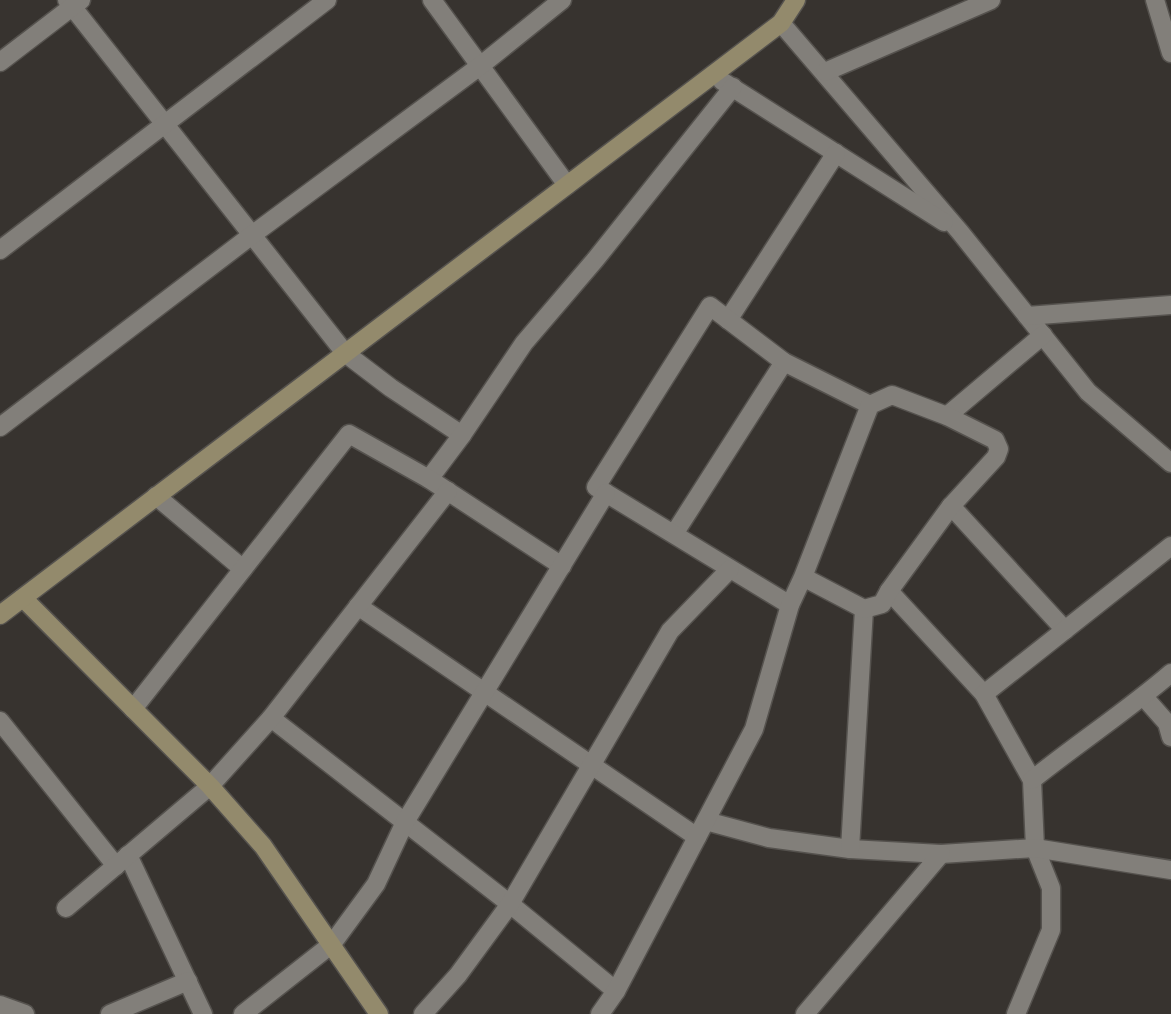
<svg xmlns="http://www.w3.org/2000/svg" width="1171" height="1014" viewBox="0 0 1171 1014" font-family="Jost,sans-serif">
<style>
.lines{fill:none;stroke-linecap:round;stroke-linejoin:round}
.street-casing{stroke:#55524e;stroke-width:21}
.secondary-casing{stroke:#55524e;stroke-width:21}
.street{stroke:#827f7a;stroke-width:18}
.secondary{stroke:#938a6c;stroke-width:18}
</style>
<rect width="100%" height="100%" fill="#37332f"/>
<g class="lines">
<g class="street-casing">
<g id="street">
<polyline points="67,0 345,353 391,388 462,435"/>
<polyline points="432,0 567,185"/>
<polyline points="1155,0 1171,53"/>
<polyline points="781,23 960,232 1088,392 1171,463"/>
<polyline points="0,62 81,0"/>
<polyline points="825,72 991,0"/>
<polyline points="722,81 944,222"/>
<polyline points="0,250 327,0"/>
<polyline points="1027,316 1171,305"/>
<polyline points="728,320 836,153"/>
<polyline points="947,416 1043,335"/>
<polyline points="0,427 252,235 480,66 562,0"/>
<polyline points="429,479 462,435 524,343 595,260 733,87"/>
<polyline points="156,496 243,569"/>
<polyline points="951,506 1065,630"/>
<polyline points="674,534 784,362"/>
<polyline points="889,591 984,694 1032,780 1035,848 1051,888 1051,930 1016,1014"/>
<polyline points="790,605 596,487 710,306 784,362 870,405"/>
<polyline points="358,606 697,837"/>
<polyline points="984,694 1171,546"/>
<polyline points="1144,697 1167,723 1171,737"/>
<polyline points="133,709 349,434 429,479 562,566"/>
<polyline points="271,718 510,904 616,991"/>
<polyline points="0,721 116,866"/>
<path d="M1032,780C1078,743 1127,711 1171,673"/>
<polyline points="706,821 769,838 850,849 941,854 1035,848 1171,870"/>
<polyline points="850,849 864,609"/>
<polyline points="128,855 203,1014"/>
<polyline points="66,908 210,786 271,718 448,491"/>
<polyline points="0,1005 25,1014"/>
<polyline points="110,1014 188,981"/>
<polyline points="243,1014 332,944 376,884 405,822 606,493"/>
<polyline points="423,1014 458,975 510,904 670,631 730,569"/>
<polyline points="600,1014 616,991 754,729 790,605 803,577 870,405 892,395 947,416 995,440 999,449 996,457 951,506 889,591 882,604 864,609 803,577"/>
<polyline points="805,1014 941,854"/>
</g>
</g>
<g class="secondary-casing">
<g id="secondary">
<polyline points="23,598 210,786 263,846 379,1014"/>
<polyline points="0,615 781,23 796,0"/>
</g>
</g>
<use href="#street" class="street"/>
<use href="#secondary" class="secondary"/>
</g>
</svg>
